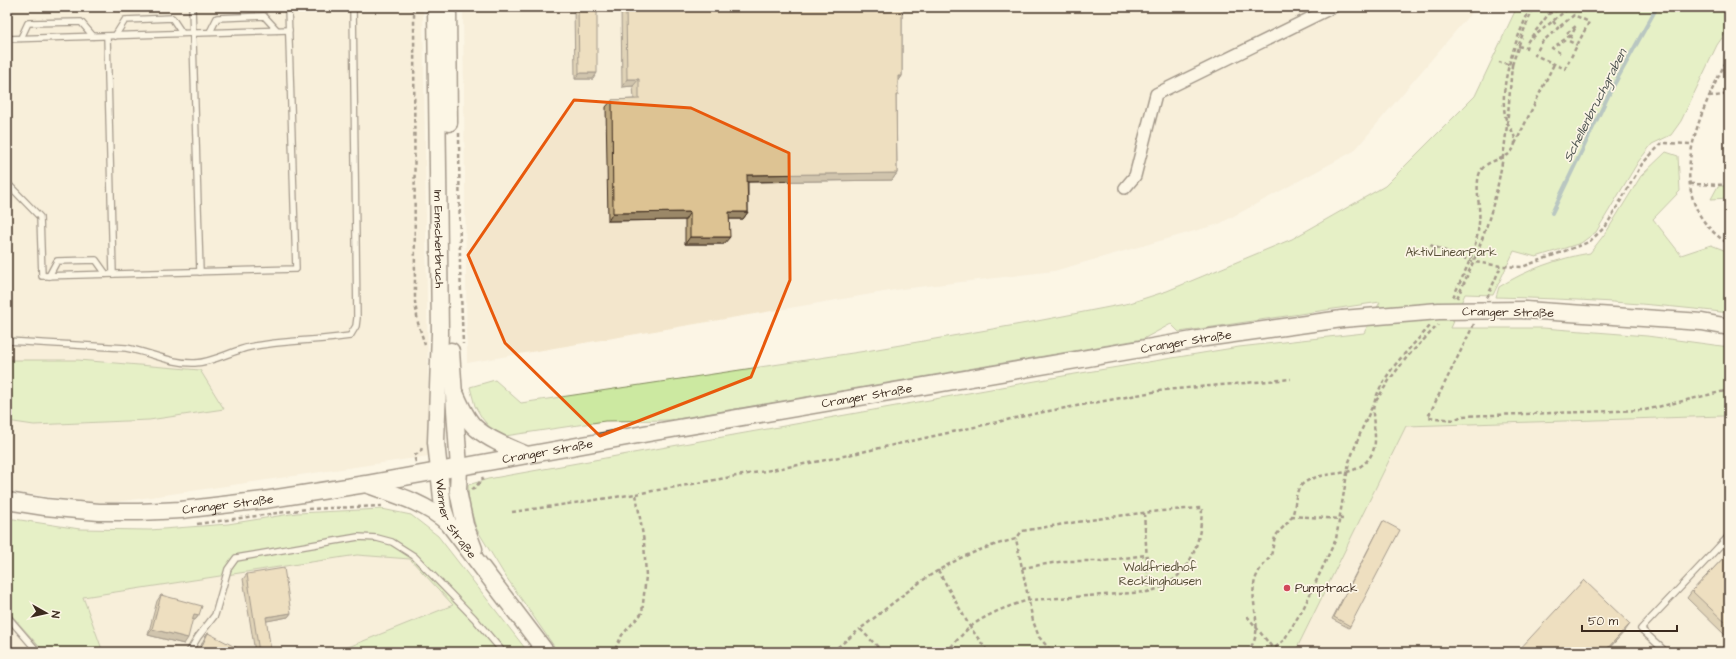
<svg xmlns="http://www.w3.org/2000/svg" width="1736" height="659" viewBox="0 0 1736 659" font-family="'Architects Daughter',sans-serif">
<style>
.built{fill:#f3e6cc}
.green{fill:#cce9a1;stroke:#848a60}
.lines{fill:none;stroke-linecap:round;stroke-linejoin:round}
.stream{stroke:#678d95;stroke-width:4}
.lane-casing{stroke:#3b2a1e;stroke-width:8}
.street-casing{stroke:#3b2a1e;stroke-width:14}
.secondary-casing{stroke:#3b2a1e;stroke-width:19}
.path{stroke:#3b2a1e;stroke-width:2.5;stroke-dasharray:4 3;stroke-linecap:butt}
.lane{stroke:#fcf5e5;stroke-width:5.5}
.street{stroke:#fcf5e5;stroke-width:11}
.secondary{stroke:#fcf5e5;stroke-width:16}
.secondary-bridge-casing{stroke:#3b2a1e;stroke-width:19;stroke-linecap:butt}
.secondary-bridge{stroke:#fcf5e5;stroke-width:16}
.wall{fill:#bea87e;stroke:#3b2a1e}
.shaded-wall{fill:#9b8867;stroke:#3b2a1e}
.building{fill:#ddc393;stroke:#3b2a1e}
.marked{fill:none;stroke:#e8590c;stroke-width:3;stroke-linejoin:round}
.poi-dot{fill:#d1495b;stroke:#fcf5e5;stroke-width:1.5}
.labels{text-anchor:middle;stroke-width:3.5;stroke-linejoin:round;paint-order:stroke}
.street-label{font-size:12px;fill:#3b2a1e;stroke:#fcf5e5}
.park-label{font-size:12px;fill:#585038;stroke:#fcf5e5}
.poi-label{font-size:12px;fill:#3b2a1e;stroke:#fcf5e5;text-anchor:start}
.water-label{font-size:13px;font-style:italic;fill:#4d5350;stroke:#fcf5e5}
</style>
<rect width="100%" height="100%" fill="#fcf5e5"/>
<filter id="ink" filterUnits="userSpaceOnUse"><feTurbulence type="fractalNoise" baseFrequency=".025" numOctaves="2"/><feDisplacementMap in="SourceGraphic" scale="8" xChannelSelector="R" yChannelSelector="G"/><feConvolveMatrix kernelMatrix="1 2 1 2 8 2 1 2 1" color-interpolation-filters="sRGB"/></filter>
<g filter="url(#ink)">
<g class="built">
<polygon points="7,7 423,7 429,456 103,504 7,491 7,421 34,425 149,420 224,409 200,370 78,360 7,360"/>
<polygon points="463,7 1476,7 1354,151 1219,224 1054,271 901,289 467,363"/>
<polygon points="1723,416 1729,417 1729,652 1295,652 1406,426"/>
<polygon points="357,555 410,559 453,605 336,652 103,652 83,597"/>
<polygon points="7,610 44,650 44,652 7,652"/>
</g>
<g class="green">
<polygon points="1517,7 1729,7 1729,28 1717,45 1681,121 1671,135 1652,144 1638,162 1596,232 1581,243 1536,257 1514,251 1493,295 1465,294 1450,328 1543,328 1647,336 1729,347 1729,417 1723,416 1406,426 1295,652 558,652 504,574 476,528 469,503 468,485 488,479 1069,375 1239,347 1364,333 1380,302 1179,332 1171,324 1143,339 671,420 605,421 505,436 490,428 482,418 475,406 470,387 495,380 521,403 866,351 1027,323 1130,303 1167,291 1292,239 1385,186 1475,96"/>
<path d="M1666,152L1678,156L1680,191L1653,219L1681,255L1711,245L1729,252V313C1651,303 1574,299 1496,297L1499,287C1526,270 1559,258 1590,253L1607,231L1641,176Z"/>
<polygon points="1718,186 1729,186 1729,198 1711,199"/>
<polygon points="7,360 78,360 200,370 224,409 149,420 34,425 7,421"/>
<polygon points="382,509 411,515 438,536 528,652 336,652 453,605 410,559 357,555 83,597 103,652 44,652 7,610 7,518 80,529 150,530 228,524 297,513"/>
</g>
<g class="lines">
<polyline class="stream" points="1552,213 1611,90 1657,7"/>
<g class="lane-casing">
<g id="lane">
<polyline points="192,7 200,272"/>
<polyline points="210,32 217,18 264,16 277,30"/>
<polyline points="107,36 113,274"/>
<polyline points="115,36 125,20 172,18 182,33"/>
<polyline points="21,38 28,23 81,22 93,36"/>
<polyline points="7,39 289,30"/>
<polyline points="7,174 7,183 40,217 42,276 296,269 288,7"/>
<polyline points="49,276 57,261 96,260 106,274"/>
<path d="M7,341L126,348C149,352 172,364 195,363C214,362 231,351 250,347C283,340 317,341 350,336L356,326L357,318L353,7"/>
<polyline points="7,616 38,652"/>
<polyline points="189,652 198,637 215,615 228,569 236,558 358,537 377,538 392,542 414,556 474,618 503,652"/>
<polyline points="1666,652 1641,629 1729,536"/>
</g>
</g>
<g class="street-casing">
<polyline id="street" points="1125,188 1135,176 1156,94 1333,7"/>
</g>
<g class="secondary-casing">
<g id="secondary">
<path id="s1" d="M436,7L440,333L436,442L443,508L448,523L546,652"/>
<polyline points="448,7 449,123"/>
<polyline points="1525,310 1702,322 1729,327"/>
<polyline points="451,351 459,468 458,491 465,525 474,549"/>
<path d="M456,395C461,406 467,421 477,429C491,441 511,448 527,455"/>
<path d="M368,485C397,495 425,503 448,523"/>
<path id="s2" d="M7,501L45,507L99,512H139L181,510L264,500L366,484L649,433L1205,338L1342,319"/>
</g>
</g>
<g class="path">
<polyline points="412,7 414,13 415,302 418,323 425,345"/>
<polyline points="1548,14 1565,7"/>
<polyline points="1553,21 1558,28 1542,42 1535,55 1565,69 1589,22 1574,15 1558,28"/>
<polyline points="1567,33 1576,26 1569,41 1577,45"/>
<polyline points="1532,38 1570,7"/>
<polyline points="1518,46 1526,48 1528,41 1554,7"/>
<polyline points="1560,53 1552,48 1571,35"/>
<path d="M1729,56C1699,113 1657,199 1729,244"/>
<polyline points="1512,65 1524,30 1534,7"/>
<polyline points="1709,97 1729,94"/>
<polyline points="459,133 460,268 463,344"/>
<polyline points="1515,144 1554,64"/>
<polyline points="1690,184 1729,185"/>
<polyline points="1430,245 1474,262 1501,266 1522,267 1589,242 1606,226 1642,164 1662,143 1692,144"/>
<path d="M1453,297C1464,274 1477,249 1479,223C1481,207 1475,191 1479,175C1485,155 1512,164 1515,143C1516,132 1506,125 1505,115C1499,82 1517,36 1531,7"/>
<path d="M1457,298C1476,258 1492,218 1500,174C1507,138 1509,101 1512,65L1499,62"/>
<polyline points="1487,298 1501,266"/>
<polyline points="1474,324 1428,417 1454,420 1462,416 1645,410 1729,390"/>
<polyline points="1376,401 1390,379 1407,357 1438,325"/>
<polyline points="416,462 414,456 421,451 422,447"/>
<polyline points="472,490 483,479 482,477"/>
<polyline points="636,494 821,461 1038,413 1164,390 1291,379"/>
<polyline points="512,512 636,494 644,542 646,576 642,613 622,635 614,652"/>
<polyline points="1144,513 1149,592"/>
<polyline points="1291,516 1343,519"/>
<polyline points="197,524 307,509 382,506"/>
<polyline points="1022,568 1065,561 1104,561 1146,555"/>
<polyline points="938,570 970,627 988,652"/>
<polyline points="1247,616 1276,652"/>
<polyline points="832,652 860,629"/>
<path d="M883,652L860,629C884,611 913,585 939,570C963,555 988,546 1016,539L1033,621L1039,637L1052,652"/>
<path d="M946,652C954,644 961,635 970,627C987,614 1008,606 1029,600L1147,592C1188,582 1201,547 1202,508C1142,511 1082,521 1022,531L1016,539"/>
<path d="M1246,652C1269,632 1245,600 1257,575C1260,567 1267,562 1271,555C1273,549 1273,543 1275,537C1280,529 1288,524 1292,516C1297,505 1293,491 1304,483C1325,468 1353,481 1370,457C1381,440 1370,422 1374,404C1382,373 1410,349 1430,326"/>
<polyline points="1270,652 1284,640 1304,607 1336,539 1349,462 1362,429 1372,407"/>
</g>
<use href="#lane" class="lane"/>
<use href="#street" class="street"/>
<use href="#secondary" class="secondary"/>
<g class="secondary-bridge-casing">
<polyline id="secondary-bridge" points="1342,319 1439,311 1525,310"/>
</g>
<use href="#secondary-bridge" class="secondary-bridge"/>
</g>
<g class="wall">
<polygon points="574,7 597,7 593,79 575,79"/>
<polygon points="621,7 902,7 902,76 898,82 896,98 897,173 892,180 748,182 748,212 743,219 729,219 724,244 685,244 685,220 608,221 606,107 612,100 634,99 633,86 622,87"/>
<polygon points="1729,34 1729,48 1727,47 1727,37"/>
<polygon points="1383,521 1350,626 1349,628 1332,619"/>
<polygon points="1729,552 1729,639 1687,598 1692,591"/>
<polygon points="247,574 291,613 288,617 266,621 271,652 255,652 243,579"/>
<polygon points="161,595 199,615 195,620 192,620 184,644 148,635 157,601"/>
<polygon points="208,633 235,652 198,652 204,639"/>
</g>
<g class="shaded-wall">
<polygon points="579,73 597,73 593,79 575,79"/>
<polygon points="898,76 902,76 897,83"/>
<polygon points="627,79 639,79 633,86 622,87"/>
<polygon points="897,173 892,180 742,182 747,175"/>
<polygon points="690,212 685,220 608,221 613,213"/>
<polygon points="729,212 748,212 743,219 724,219"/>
<polygon points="690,237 730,237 724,244 685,244"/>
<polygon points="291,613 288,617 262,622 266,617"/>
<polygon points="194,614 199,615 195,620 190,619"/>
<polygon points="1630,624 1625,631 1606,652 1604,652"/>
<polygon points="152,629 188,638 184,644 148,635"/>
</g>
<g class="building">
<polygon points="578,7 597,7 597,73 579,73"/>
<polygon points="626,7 902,7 902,76 898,76 898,95 896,95 897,173 747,175 748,212 729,212 730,237 690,237 690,212 613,213 612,100 639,99 639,79 627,79"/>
<polygon points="1383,521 1400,530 1350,626 1334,617"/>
<polygon points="1729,552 1729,626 1692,591"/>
<polygon points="284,568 291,613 266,617 271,652 259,652 247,574"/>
<polygon points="1584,580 1630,624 1604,652 1517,652"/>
<polygon points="161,595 202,606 199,615 194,614 188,638 152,629"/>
<polygon points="208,633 237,648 235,652 199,652"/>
</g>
</g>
<path d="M0 0H1736V659H0ZM574,100L691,108L789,153L790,280L751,377L600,436L505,343L468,255Z" fill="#fcf5e5" fill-opacity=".55" fill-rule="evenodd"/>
<path class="marked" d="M574,100L691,108L789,153L790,280L751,377L600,436L505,343L468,255Z"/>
<circle class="poi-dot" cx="1287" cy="588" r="4"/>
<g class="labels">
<g class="street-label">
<text dy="4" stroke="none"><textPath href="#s1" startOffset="232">Im Emscherbruch</textPath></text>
<text transform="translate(1508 312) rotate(1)" y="4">Cranger Straße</text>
<text dy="4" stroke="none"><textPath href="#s2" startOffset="1194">Cranger Straße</textPath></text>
<text dy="4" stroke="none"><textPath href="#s2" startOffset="870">Cranger Straße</textPath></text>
<text dy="4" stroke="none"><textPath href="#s2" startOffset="546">Cranger Straße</textPath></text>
<text dy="4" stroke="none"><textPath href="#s2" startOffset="222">Cranger Straße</textPath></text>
<text dy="4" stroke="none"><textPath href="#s1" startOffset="516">Wanner Straße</textPath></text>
</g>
<g class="park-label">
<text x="1451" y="256">AktivLinearPark</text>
<text x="1160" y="571">Waldfriedhof<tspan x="1160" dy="14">Recklinghausen</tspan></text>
</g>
<g class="poi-label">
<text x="1295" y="592">Pumptrack</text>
</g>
<g class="water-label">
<text transform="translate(1594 105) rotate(-63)" y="5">Schellenbruchgraben</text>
</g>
</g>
<rect width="1736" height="659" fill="none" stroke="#fcf5e5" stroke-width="24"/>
<rect x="12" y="12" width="1712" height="635" fill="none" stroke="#3b2a1e" stroke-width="1.5" filter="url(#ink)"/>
<g transform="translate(46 613) rotate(98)" stroke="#fcf5e5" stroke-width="3" paint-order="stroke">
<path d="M0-3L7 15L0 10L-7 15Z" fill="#3b2a1e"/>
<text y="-6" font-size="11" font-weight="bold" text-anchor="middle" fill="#3b2a1e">N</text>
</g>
<path d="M1582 625v6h95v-6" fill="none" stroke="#3b2a1e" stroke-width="2"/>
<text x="1588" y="625" font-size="12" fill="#3b2a1e" stroke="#fcf5e5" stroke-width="3" paint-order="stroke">50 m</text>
</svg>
